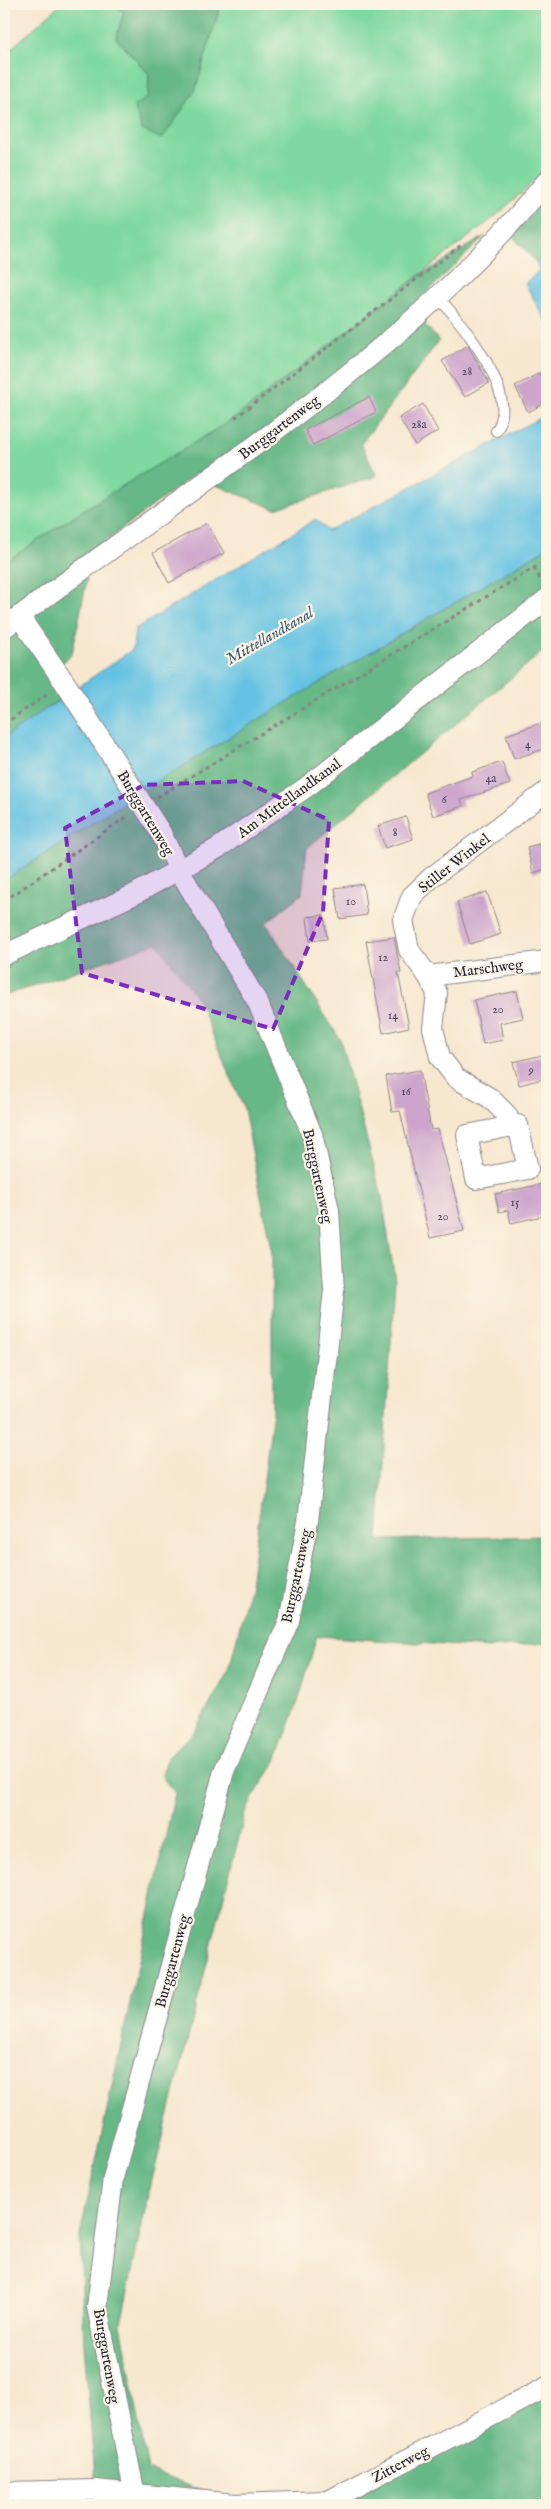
<svg xmlns="http://www.w3.org/2000/svg" width="551" height="2509" viewBox="0 0 551 2509" font-family="'IM FELL English',serif">
<style>
.green{fill:#7ed89f;stroke:#507d6d}
.forest{fill:#66b886;stroke:#446d60}
.water{fill:#65c2e3;stroke:#44728f}
.building{fill:#cca4cc}
.lines{fill:none;stroke-linecap:round;stroke-linejoin:round}
.lane-casing{stroke:#8c8485;stroke-width:12}
.street-casing{stroke:#8c8485;stroke-width:22}
.path{stroke:#8c8485;stroke-width:3;stroke-dasharray:4 4;stroke-linecap:butt}
.lane{stroke:#fff;stroke-width:10}
.street{stroke:#fff;stroke-width:20}
.street-bridge-casing{stroke:#8c8485;stroke-width:22;stroke-linecap:butt}
.street-bridge{stroke:#fff;stroke-width:20}
.marked{fill:#7b2cbf;fill-opacity:0.2;stroke:#7b2cbf;stroke-width:4;stroke-dasharray:10 6;stroke-linejoin:round}
.labels{text-anchor:middle;stroke-width:4.5;stroke-linejoin:round;paint-order:stroke}
.number-label{font-size:12px;fill:#4c425f}
.street-label{font-size:15px;fill:#22223b;stroke:#fcf5e5}
.water-label{font-size:16px;font-style:italic;fill:#395a76;stroke:#fcf5e5}
</style>
<rect width="100%" height="100%" fill="#fcf5e5"/>
<filter id="ink" filterUnits="userSpaceOnUse"><feTurbulence type="fractalNoise" baseFrequency=".02" numOctaves="2"/><feDisplacementMap in="SourceGraphic" scale="10" xChannelSelector="R" yChannelSelector="G"/><feConvolveMatrix kernelMatrix="1 2 1 2 8 2 1 2 1" color-interpolation-filters="sRGB"/></filter>
<filter id="wash" filterUnits="userSpaceOnUse"><feTurbulence type="fractalNoise" baseFrequency=".0096" numOctaves="4" result="noise"/><feDisplacementMap in="SourceGraphic" scale="20" xChannelSelector="R" yChannelSelector="G"/><feGaussianBlur stdDeviation="1.12" result="paint"/><feColorMatrix in="noise" values="0 0 0 0 0 0 0 0 0 0 0 0 0 0 0 0 0 1.4 0 .05"/><feComposite in="paint" operator="in"/></filter>
<g filter="url(#wash)">
<rect width="100%" height="100%" fill="#f7e7cf"/>
<polygon class="green" points="61,4 113,4 124,12 116,38 149,74 148,97 195,91 220,7 219,4 547,4 547,139 544,143 547,147 547,169 497,215 235,418 83,510 4,563 4,55"/>
<g class="forest">
<polygon points="113,4 219,4 220,7 195,91 162,139 142,130 134,106 148,97 149,74 116,38 124,12"/>
<polygon points="547,195 547,252 536,262 513,237"/>
<polygon points="485,236 411,308 439,341 361,444 377,476 275,509 216,485 198,472 78,562 87,579 72,654 51,673 66,695 4,738 4,563 83,510 235,418 416,278"/>
<path d="M547,548V648L307,848L302,894L266,923L340,1039L382,1197L395,1280L378,1540L547,1536V1643L490,1648L317,1636L298,1702L276,1761L246,1809L148,2196L121,2324L148,2470L235,2504L328,2501L547,2387V2505H137L96,2490L84,2345L80,2235L175,1793L162,1777L167,1758L194,1732L229,1670L250,1585L272,1418V1254L244,1109L197,998L157,943L4,996V881C180,763 364,656 547,548Z"/>
</g>
<g class="water">
<polygon points="547,252 547,323 525,283 539,271 536,262"/>
<path d="M547,414V548C364,656 180,763 4,881V738L133,649L135,629L316,519L328,531Z"/>
</g>
<g id="blocks">
<g class="building">
<polygon points="468,345 489,383 465,397 442,361"/>
<polygon points="547,369 547,402 528,412 515,386"/>
<polygon points="369,397 376,412 313,445 305,430"/>
<polygon points="423,404 438,431 415,445 399,418"/>
<polygon points="207,523 224,553 169,583 153,553"/>
<polygon points="541,723 547,748 514,759 506,735"/>
<polygon points="502,762 510,784 461,800 463,806 433,816 425,793 473,776 472,772"/>
<polygon points="406,817 413,839 385,848 378,826"/>
<polygon points="547,842 547,869 533,873 527,847"/>
<polygon points="363,884 367,915 340,919 335,888"/>
<polygon points="487,892 501,934 470,944 457,902"/>
<polygon points="324,915 327,939 310,941 307,917"/>
<polygon points="394,937 401,973 398,973 409,1027 383,1033 366,941"/>
<polygon points="517,991 523,1018 500,1023 503,1040 483,1044 474,1000"/>
<polygon points="547,1054 547,1078 519,1085 513,1062"/>
<polygon points="420,1070 431,1130 438,1129 464,1231 430,1238 400,1111 392,1112 386,1076"/>
<polygon points="547,1183 547,1215 511,1223 508,1210 499,1212 495,1194"/>
</g>
</g>
</g>
<g filter="url(#ink)">
<use href="#blocks" fill-opacity="0" stroke="#8c8485" stroke-width="1"/>
<g class="lines">
<g class="lane-casing">
<path id="lane" d="M437,296C461,322 522,395 496,431"/>
</g>
<g class="street-casing">
<g id="street">
<polyline points="19,616 67,686"/>
<path d="M4,628C189,486 398,365 547,181"/>
<polyline points="4,955 133,895 218,848 308,786 547,599"/>
<polyline points="428,976 547,961"/>
<polygon points="518,1125 528,1169 476,1179 467,1135"/>
<polyline points="510,1126 507,1115 490,1098 456,1078 440,1057 433,1028 437,993 428,976 409,950 403,920 412,896 432,877 547,791"/>
<polyline points="4,2492 96,2490 235,2504 328,2501 547,2387"/>
<polyline points="137,2505 97,2307 113,2178 224,1771 289,1621 308,1521 334,1290 329,1210 312,1134 258,1003 179,870 161,833"/>
</g>
</g>
<g class="path">
<polyline points="235,418 464,243"/>
<polyline points="534,568 542,582"/>
<polyline points="4,724 51,692"/>
<polyline points="157,797 547,560"/>
<polyline points="4,901 129,815"/>
</g>
<use href="#lane" class="lane"/>
<use href="#street" class="street"/>
<g class="street-bridge-casing">
<polyline id="street-bridge" points="67,686 161,833"/>
</g>
<use href="#street-bridge" class="street-bridge"/>
</g>
</g>
<path class="marked" d="M243,781L329,820L323,912L273,1029L82,973L65,828L144,785Z"/>
<g class="labels">
<g class="number-label">
<text x="467" y="375">28</text>
<text x="419" y="428">28a</text>
<text x="528" y="748">4</text>
<text x="491" y="782">4a</text>
<text x="444" y="803">6</text>
<text x="395" y="836">8</text>
<text x="351" y="905">10</text>
<text x="383" y="961">12</text>
<text x="498" y="1013">20</text>
<text x="393" y="1019">14</text>
<text x="531" y="1074">9</text>
<text x="406" y="1095">16</text>
<text x="515" y="1206">15</text>
<text x="443" y="1220">20</text>
</g>
<g class="street-label">
<text transform="translate(279 427) rotate(-37)" y="5">Burggartenweg</text>
<text transform="translate(289 798) rotate(-36)" y="5">Am Mittellandkanal</text>
<text transform="translate(146 813) rotate(59)" y="5">Burggartenweg</text>
<text transform="translate(454 863) rotate(-38)" y="5">Stiller Winkel</text>
<text transform="translate(488 968) rotate(-7)" y="5">Marschweg</text>
<text transform="translate(318 1176) rotate(78)" y="5">Burggartenweg</text>
<text transform="translate(296 1576) rotate(-78)" y="5">Burggartenweg</text>
<text transform="translate(172 1961) rotate(-75)" y="5">Burggartenweg</text>
<text transform="translate(107 2356) rotate(80)" y="5">Burggartenweg</text>
<text transform="translate(400 2464) rotate(-28)" y="5">Zitterweg</text>
</g>
<g class="water-label">
<text transform="translate(269 635) rotate(-30)" y="6">Mittellandkanal</text>
</g>
</g>
<rect width="551" height="2509" fill="none" stroke="#fcf5e5" stroke-width="20"/>
</svg>
